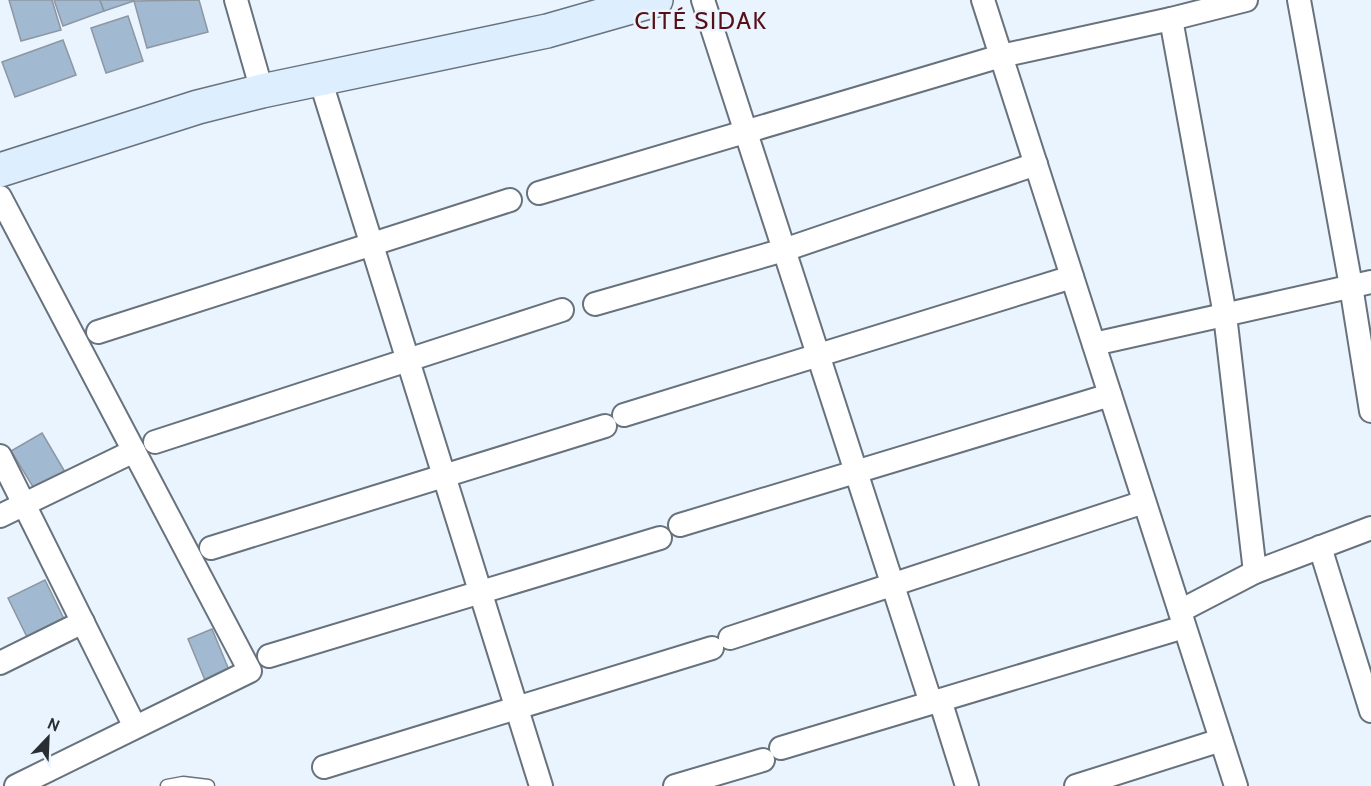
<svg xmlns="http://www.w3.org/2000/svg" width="1371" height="786" viewBox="0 0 1371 786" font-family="Cabin,sans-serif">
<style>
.building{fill:#a1b9d1;stroke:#8c97a2;stroke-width:1.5}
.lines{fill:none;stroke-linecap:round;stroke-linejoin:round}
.lane-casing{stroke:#67727c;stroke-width:15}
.street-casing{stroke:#67727c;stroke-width:26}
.secondary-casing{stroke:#67727c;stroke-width:36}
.lane{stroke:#fff;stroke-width:12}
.street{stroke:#fff;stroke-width:22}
.secondary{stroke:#ddeefe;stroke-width:33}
.labels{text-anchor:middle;stroke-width:5;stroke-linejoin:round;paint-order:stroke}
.quarter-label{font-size:24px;letter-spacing:1.5px;fill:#561018;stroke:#eaf4fe}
</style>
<rect width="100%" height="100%" fill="#eaf4fe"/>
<g class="building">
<polygon points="9,0 52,0 61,30 21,41"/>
<polygon points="54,0 100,0 104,11 63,26"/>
<polygon points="100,0 134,0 134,1 104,11"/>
<polygon points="199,0 208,32 147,48 134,1"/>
<polygon points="128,16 143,61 106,73 91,28"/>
<polygon points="63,40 76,75 15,97 2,62"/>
<polygon points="42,433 68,477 38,495 11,451"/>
<polygon points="45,580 65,621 28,639 8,598"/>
<polygon points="212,629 229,670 205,680 188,639"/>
</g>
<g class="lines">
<g class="lane-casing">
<polyline id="lane" points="167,786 183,783 208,786"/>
</g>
<g class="street-casing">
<g id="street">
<polyline points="236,0 262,91"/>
<polyline points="703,0 931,703"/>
<polyline points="983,0 1236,786"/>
<polyline points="1299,0 1351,286 1371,411"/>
<polyline points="1171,19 1225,315 1255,572"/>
<polyline points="320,79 541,786"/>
<polyline points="539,193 1001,56 1171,19 1246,0"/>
<polyline points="0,197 250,671 16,786"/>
<polyline points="595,304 784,250 1036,164"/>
<polyline points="98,332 510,200"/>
<polyline points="1094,344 1371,282"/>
<polyline points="624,415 1072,277"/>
<polyline points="155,442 562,310"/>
<polyline points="0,456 135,727"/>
<polyline points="0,516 134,451"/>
<polyline points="680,525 1110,395"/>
<polyline points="1320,547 1371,711"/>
<polyline points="211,548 605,426"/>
<polyline points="1180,611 1255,572 1371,528"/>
<polyline points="730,638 1144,502"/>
<polyline points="269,656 660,538"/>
<polyline points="0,663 83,622"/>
<polyline points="940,700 967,786"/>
<polyline points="781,748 1184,627"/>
<polyline points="324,767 712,648"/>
<polyline points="675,786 763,760"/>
<polyline points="1076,786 1221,740"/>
</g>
</g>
<g class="secondary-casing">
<polyline id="secondary" points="0,170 198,107 262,91 547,31 656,0"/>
</g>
<use href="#lane" class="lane"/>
<use href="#street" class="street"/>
<use href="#secondary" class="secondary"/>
</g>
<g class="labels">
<g class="quarter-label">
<text x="701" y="29">CITÉ SIDAK</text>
</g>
</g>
<g transform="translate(48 738) rotate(23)" stroke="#eaf4fe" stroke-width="4.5" paint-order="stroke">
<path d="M0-4.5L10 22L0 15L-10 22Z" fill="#292e32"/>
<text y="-9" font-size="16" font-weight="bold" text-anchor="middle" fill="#292e32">N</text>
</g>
</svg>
